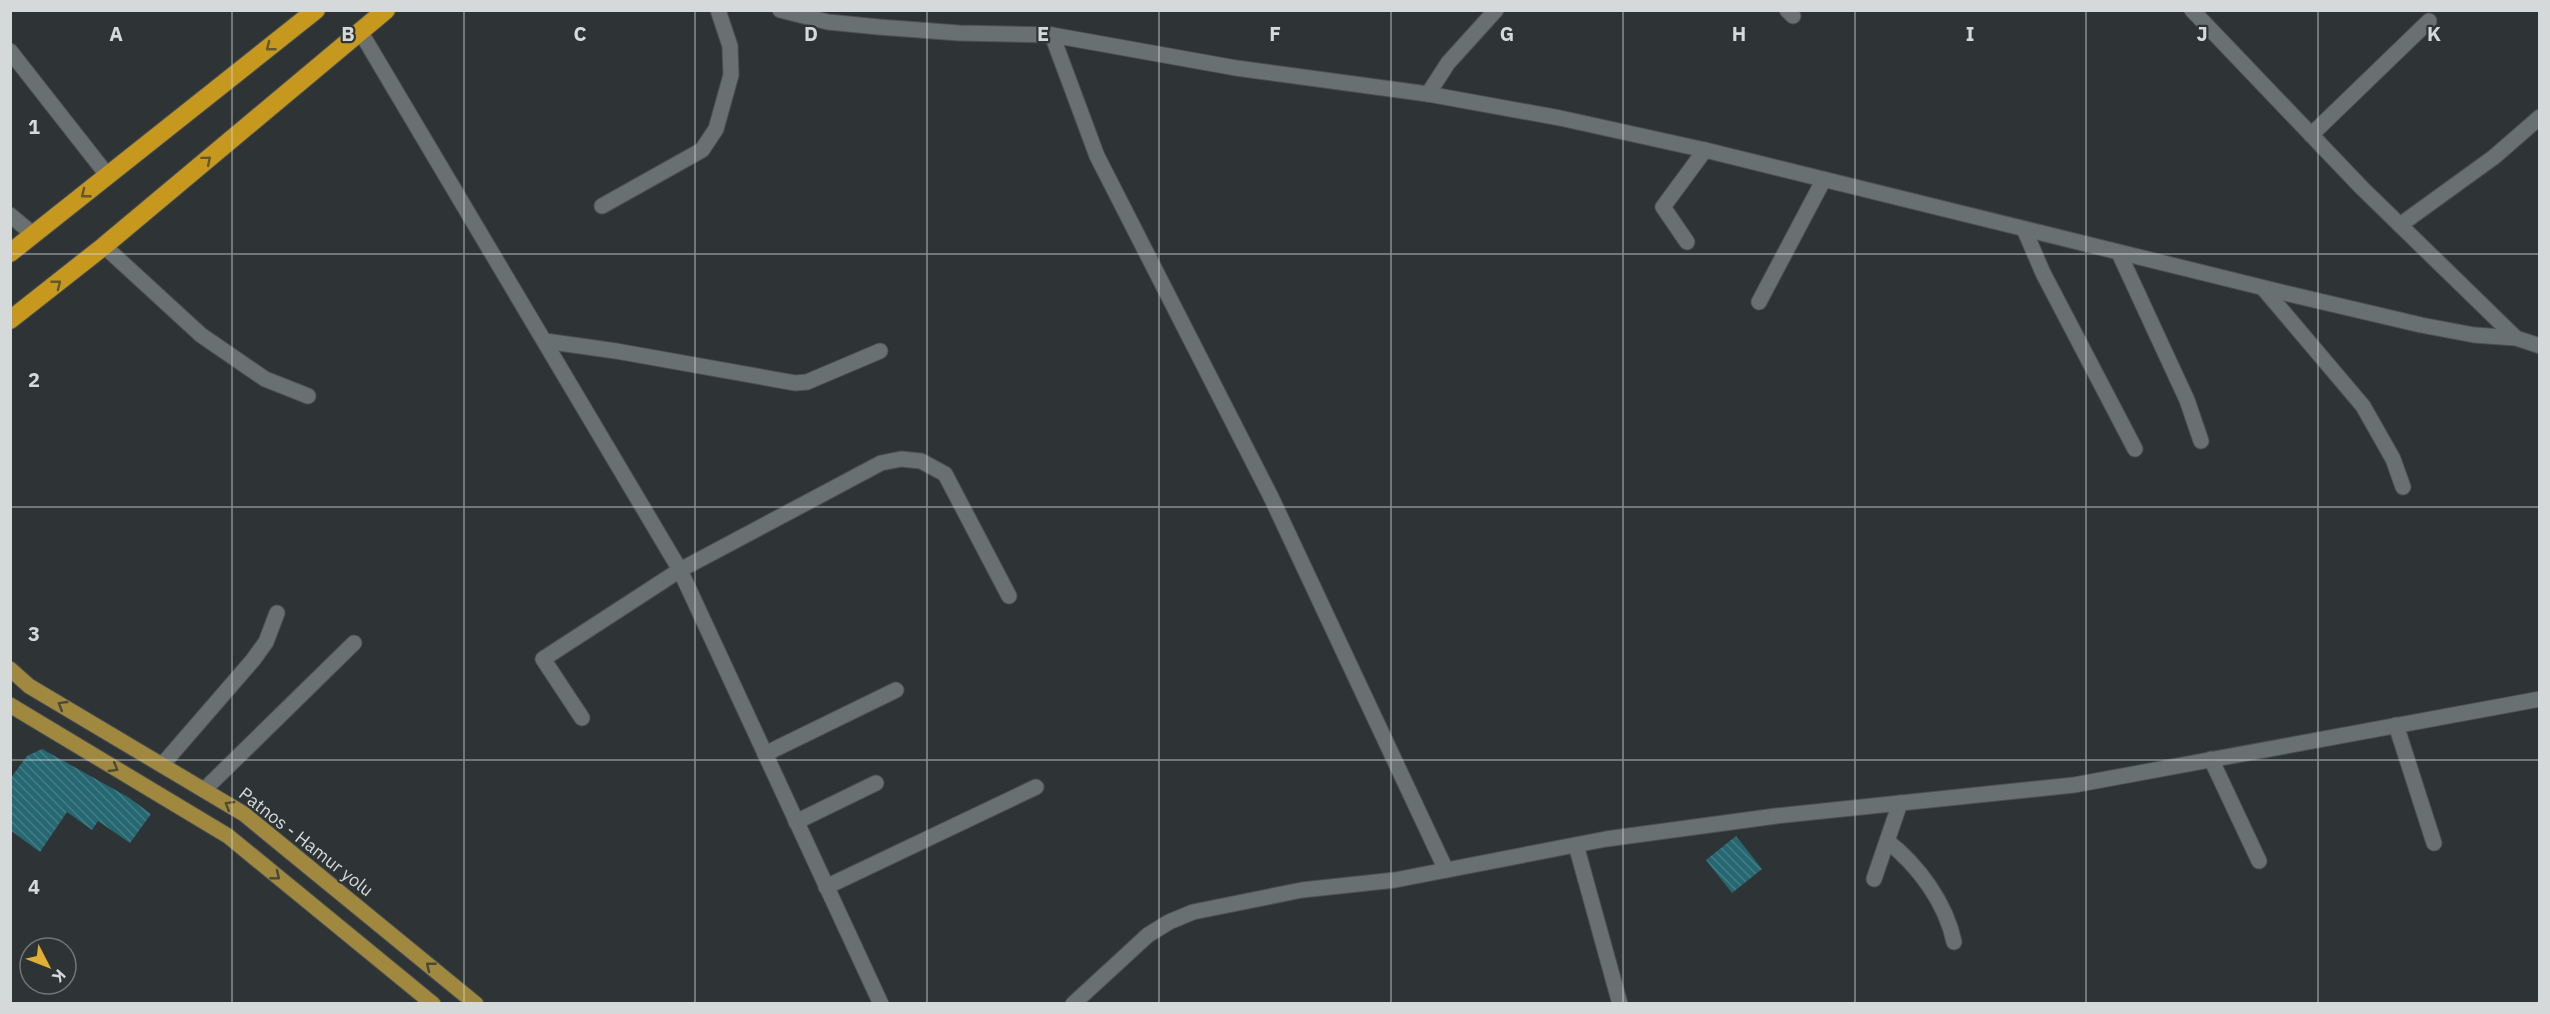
<svg xmlns="http://www.w3.org/2000/svg" width="2550" height="1014" viewBox="0 0 2550 1014" font-family="'IBM Plex Sans',sans-serif">
<style>
.building{fill:url(#building-back-hatch)}
.lines{fill:none;stroke-linecap:round;stroke-linejoin:round}
.minor-casing{stroke:#4b5152;stroke-width:17}
.major-casing{stroke:#4b5152;stroke-width:17}
.highway-casing{stroke:#4b5152;stroke-width:20}
.minor{stroke:#697071;stroke-width:15}
.major{stroke:#a1883f;stroke-width:15}
.highway{stroke:#c6981e;stroke-width:18}
.oneway{stroke:#63572d}
.oneway2{stroke:#4b4938}
.grid{fill:none;stroke:#d5d9d9;stroke-width:1.5;stroke-opacity:0.55}
.labels{text-anchor:middle;stroke-width:4.5;stroke-linejoin:round;paint-order:stroke}
.street-label{font-size:18px;fill:#d5d9d9;stroke:#2e3435}
.grid-label{font-size:20px;text-anchor:middle;font-weight:bold;fill:#d5d9d9;stroke:#2e3435;stroke-width:4.5;stroke-linejoin:round;paint-order:stroke}
</style>
<defs>
<pattern id="building-back-hatch" width="6" height="6" patternUnits="userSpaceOnUse" patternTransform="scale(1.5)"><rect width="6" height="6" fill="#256871"/><path d="M-1 5l2 2M0 0l6 6M5-1l2 2" fill="none" stroke="#447d85"/></pattern>
</defs>
<rect width="100%" height="100%" fill="#2e3435"/>
<g class="building">
<polygon points="42,749 128,797 151,814 130,843 98,821 92,830 67,812 40,852 10,830 10,779 27,756"/>
<polygon points="1736,836 1762,869 1732,893 1706,860"/>
</g>
<g class="lines">
<g class="minor-casing">
<g id="minor">
<polyline points="780,10 828,22 879,27 959,33 1052,35 1236,68 1428,94 1560,118 1705,150 2285,293 2421,325 2474,335 2516,338 2540,346"/>
<polyline points="1787,10 1793,16"/>
<polyline points="2192,10 2362,188 2516,338"/>
<polyline points="360,31 680,570 881,1004"/>
<polyline points="1052,35 1097,156 1271,497 1446,870"/>
<polyline points="10,51 108,176"/>
<polyline points="1428,94 1448,63 1496,10"/>
<polyline points="2311,135 2429,21"/>
<polyline points="602,206 702,150 716,129 731,75 730,46 718,10"/>
<polyline points="10,215 34,235"/>
<polyline points="2400,225 2494,157 2540,117"/>
<polyline points="2024,229 2043,273 2135,449"/>
<polyline points="1687,242 1663,207 1705,150"/>
<polyline points="104,246 201,335 265,379 308,396"/>
<polyline points="2119,253 2187,400 2201,441"/>
<polyline points="2263,288 2363,406 2393,459 2403,487"/>
<polyline points="1759,302 1823,181"/>
<polyline points="545,341 616,351 795,383 807,382 880,351"/>
<polyline points="582,718 543,659 680,570 881,463 901,459 921,461 945,474 1009,596"/>
<polyline points="2396,725 2434,843"/>
<polyline points="765,754 896,690"/>
<polyline points="2211,759 2259,861"/>
<polyline points="162,765 253,660 266,642 277,613"/>
<polyline points="204,790 354,643"/>
<polyline points="796,822 876,783"/>
<path d="M1887,841C1918,865 1946,903 1954,942"/>
<polyline points="1576,845 1620,1004"/>
<polyline points="1874,879 1900,803"/>
<polyline points="826,887 1036,787"/>
<polyline points="1073,1004 1148,935 1169,922 1193,912 1302,890 1395,880 1606,839 1776,816 2074,785 2540,699"/>
</g>
</g>
<g class="major-casing">
<g id="major">
<polyline points="10,669 29,686 244,814 476,1004"/>
<polyline points="10,705 228,836 433,1004"/>
</g>
</g>
<g class="highway-casing">
<g id="highway">
<polyline points="10,253 316,10"/>
<polyline points="10,320 104,246 386,10"/>
</g>
</g>
<use href="#minor" class="minor"/>
<use href="#major" class="major"/>
<use href="#highway" class="highway"/>
</g>
<defs><path id="oneway-chevron" d="M-2-3.5L2.5 0L-2 3.5" fill="none" stroke-width="1.6" stroke-linecap="round" stroke-linejoin="round" transform="scale(1.5)"/></defs>
<g class="oneway">
<use href="#oneway-chevron" transform="translate(270 47) rotate(142)"/>
<use href="#oneway-chevron" transform="translate(207 160) rotate(-40)"/>
<use href="#oneway-chevron" transform="translate(85 194) rotate(142)"/>
<use href="#oneway-chevron" transform="translate(57 284) rotate(-38)"/>
</g>
<g class="oneway2">
<use href="#oneway-chevron" transform="translate(62 705) rotate(-149)"/>
<use href="#oneway-chevron" transform="translate(114 768) rotate(31)"/>
<use href="#oneway-chevron" transform="translate(229 805) rotate(-149)"/>
<use href="#oneway-chevron" transform="translate(276 876) rotate(39)"/>
<use href="#oneway-chevron" transform="translate(430 966) rotate(-141)"/>
</g>
<path class="grid" d="M232,10V1004M464,10V1004M695,10V1004M927,10V1004M1159,10V1004M1391,10V1004M1623,10V1004M1855,10V1004M2086,10V1004M2318,10V1004M10,254H2540M10,507H2540M10,760H2540"/>
<g class="labels">
<g class="street-label">
<text transform="translate(306 842) rotate(38)" y="6">Patnos - Hamur yolu</text>
</g>
</g>
<g class="grid-label">
<text x="116" y="41">A</text>
<text x="348" y="41">B</text>
<text x="580" y="41">C</text>
<text x="811" y="41">D</text>
<text x="1043" y="41">E</text>
<text x="1275" y="41">F</text>
<text x="1507" y="41">G</text>
<text x="1739" y="41">H</text>
<text x="1970" y="41">I</text>
<text x="2202" y="41">J</text>
<text x="2434" y="41">K</text>
<text x="34" y="134">1</text>
<text x="34" y="387">2</text>
<text x="34" y="641">3</text>
<text x="34" y="894">4</text>
</g>
<rect width="2550" height="1014" fill="none" stroke="#d5d9d9" stroke-width="24"/>
<g transform="translate(48 966) rotate(132)"><circle r="28" fill="#2e3435" stroke="#717677" stroke-width="1.5"/>
<path d="M0-4.5L10 22L0 15L-10 22Z" fill="#e1af34"/>
<text y="-9" font-size="16" font-weight="bold" text-anchor="middle" fill="#d5d9d9">K</text>
</g>
</svg>
